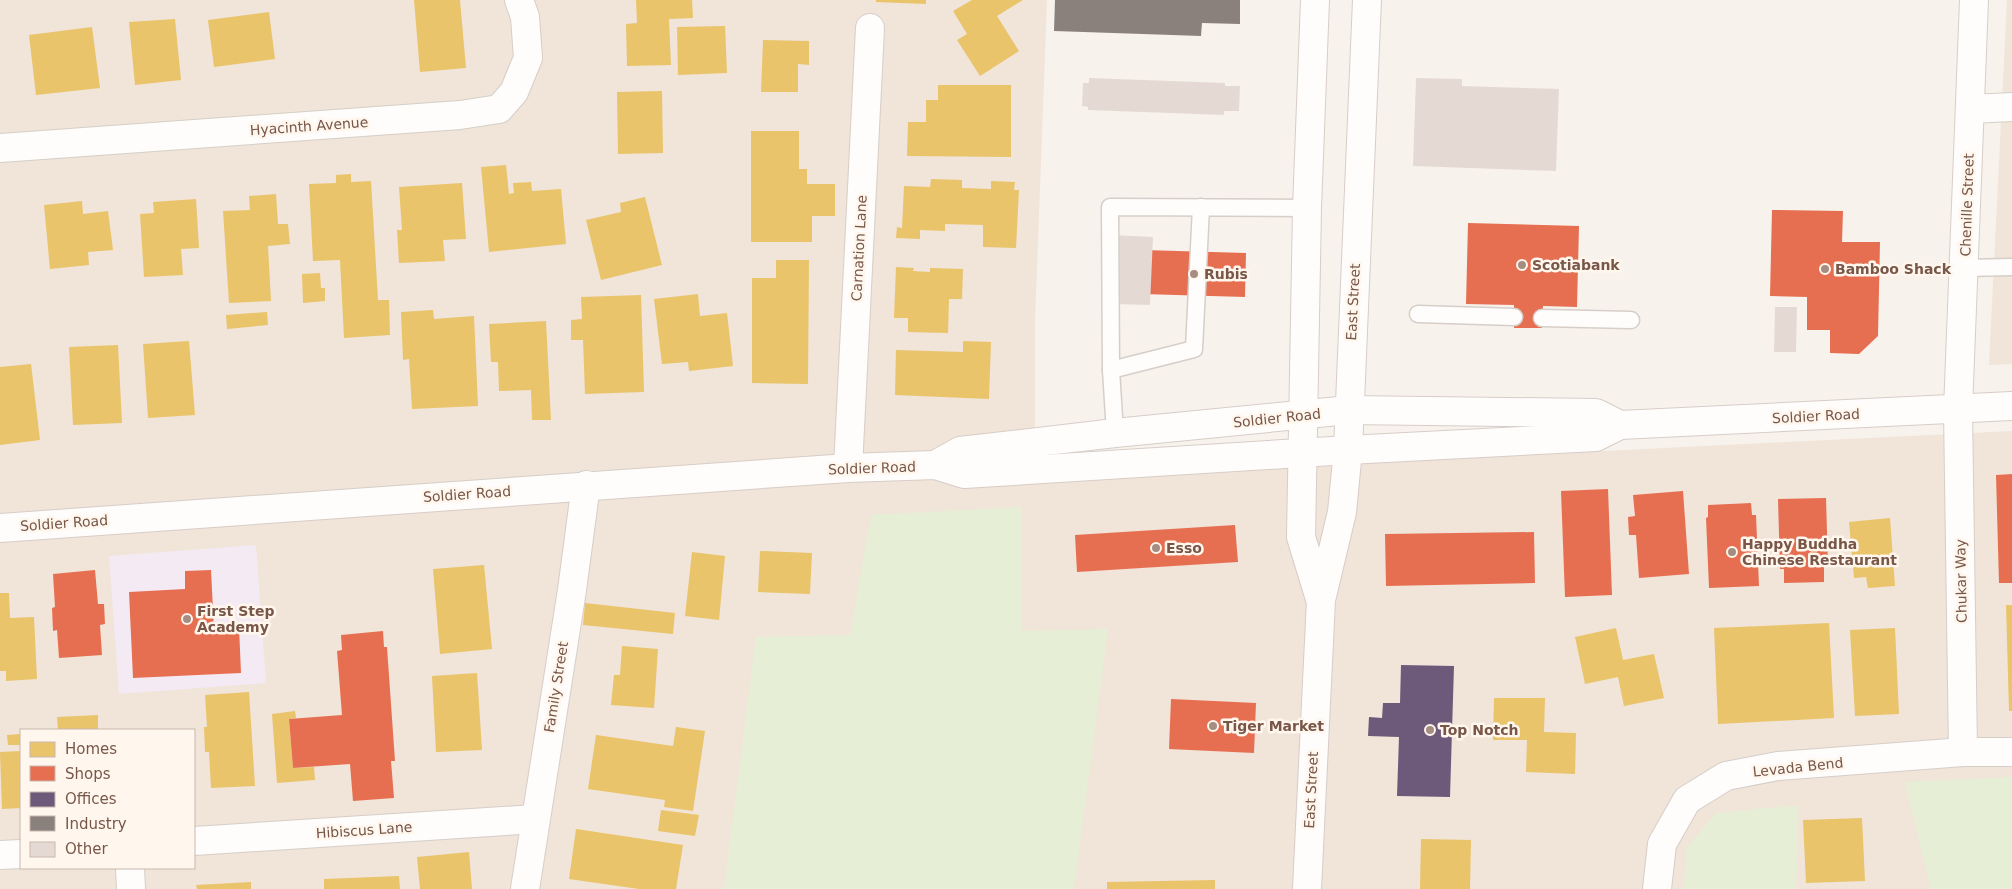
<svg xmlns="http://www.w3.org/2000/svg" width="2012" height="889" viewBox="0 0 2012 889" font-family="'DejaVu Sans',sans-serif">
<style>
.residential{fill:#f1e4d9;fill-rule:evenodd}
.education{fill:#f4eaf4}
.green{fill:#e6efd6}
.homes{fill:#e9c46a}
.shops{fill:#e76f51}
.offices{fill:#6d597a}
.industry{fill:#8a817c}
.building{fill:#e5dad3}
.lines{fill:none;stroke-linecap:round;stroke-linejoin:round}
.service-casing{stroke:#d6cec8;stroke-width:19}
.minor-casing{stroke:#d6cec8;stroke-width:30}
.secondary-casing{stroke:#d7cdc8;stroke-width:30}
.service{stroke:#fefdfc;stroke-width:16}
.minor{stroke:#fefdfc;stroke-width:28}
.secondary{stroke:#fefdfc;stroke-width:28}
.poi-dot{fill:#a58d82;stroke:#fff7ee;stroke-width:2}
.labels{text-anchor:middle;stroke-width:5;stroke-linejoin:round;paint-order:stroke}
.street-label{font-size:14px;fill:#785749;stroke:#fff7ee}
.poi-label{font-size:14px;font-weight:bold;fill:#785749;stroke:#fff7ee;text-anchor:start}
</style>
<rect width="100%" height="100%" fill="#f8f2ec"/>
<g class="residential">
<path d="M0,0H1047L1035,321V484L1359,463L2012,431V889H0ZM21,730H194V868H21Z"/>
<polygon points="2007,0 2012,0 2012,364 1989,365"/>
</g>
<polygon class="education" points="256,545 266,683 119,694 109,556"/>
<g class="green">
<polygon points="1022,507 1022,631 1108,629 1074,889 724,889 756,637 850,635 871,515"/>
<polygon points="2012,777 2012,889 1931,889 1905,782"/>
<polygon points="1798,805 1796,889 1684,889 1686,849 1716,813"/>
</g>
<g class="homes">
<polygon points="414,0 460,0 466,68 420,72"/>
<polygon points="636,0 692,0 693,18 669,19 671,65 627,66 626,24 637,23"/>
<polygon points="876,0 926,0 926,4 876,2"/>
<polygon points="972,0 1023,0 997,16 1019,51 980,76 957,40 967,34 953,11"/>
<polygon points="269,12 275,59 214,67 208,20"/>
<polygon points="175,19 181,80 135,85 129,22"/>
<polygon points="725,26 727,73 678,75 677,27"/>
<polygon points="92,27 100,88 36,95 29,35"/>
<polygon points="763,40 809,41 809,65 798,64 798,92 761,92"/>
<polygon points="938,85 1011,85 1011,157 907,156 908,122 926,122 926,100 938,100"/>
<polygon points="662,91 663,153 618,154 617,92"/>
<polygon points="751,131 799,131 799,169 807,169 807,184 835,184 835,216 812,216 812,242 751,242"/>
<polygon points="506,165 509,194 514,193 513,183 531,182 532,191 561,189 566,244 489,252 481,167"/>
<polygon points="351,174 351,182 371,181 378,300 389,300 390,335 344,338 340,260 313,261 309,184 336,183 336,175"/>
<polygon points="931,179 962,180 962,188 991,189 991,181 1015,182 1014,190 1019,190 1016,248 983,247 983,225 945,224 945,231 920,230 920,239 896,238 897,227 902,228 904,186 930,187"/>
<polygon points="462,183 466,239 443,240 445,261 399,263 397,230 402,230 399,187"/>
<polygon points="276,194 278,224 288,224 290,244 268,246 271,301 229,303 223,211 250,210 249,196"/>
<polygon points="645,197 662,265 601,280 586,220 621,212 620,203"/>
<polygon points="196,199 199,248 181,249 183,275 144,277 140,214 154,213 153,202"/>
<polygon points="82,201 83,214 108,211 113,250 88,252 89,265 50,269 44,205"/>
<polygon points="776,260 809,260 808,384 752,383 752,278 776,278"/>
<polygon points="896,267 914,268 913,271 930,272 930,268 963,269 962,299 949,299 948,333 908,332 908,318 894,318"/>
<polygon points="320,273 321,288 325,288 325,301 303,303 302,274"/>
<polygon points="698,294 700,316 727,313 733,366 689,371 688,362 662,364 654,299"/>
<polygon points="641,295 644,392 585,394 583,340 571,340 571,320 582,319 581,297"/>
<polygon points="433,310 434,319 474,316 478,406 412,409 409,359 403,360 401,312"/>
<polygon points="267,312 268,325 227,329 226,315"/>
<polygon points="546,321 551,420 532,420 531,390 499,391 498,362 491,362 489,324"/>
<polygon points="189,341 195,415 148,418 143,344"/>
<polygon points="963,341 991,342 989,399 895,395 896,350 963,352"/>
<polygon points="118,345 122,423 73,425 69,347"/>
<polygon points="31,364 40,440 0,445 0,367"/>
<polygon points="1890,518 1895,586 1868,588 1866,577 1854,578 1849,522"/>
<polygon points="760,551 812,553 810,594 758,592"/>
<polygon points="692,552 725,556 719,620 685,616"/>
<polygon points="484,565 492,649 440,654 433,569"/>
<polygon points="0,593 9,593 10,618 34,617 37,679 6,681 6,671 0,671"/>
<polygon points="585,603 675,613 673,634 583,625"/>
<polygon points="2006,605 2012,605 2012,711 2009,711"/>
<polygon points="1829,623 1834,718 1718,724 1714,628"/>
<polygon points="1616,628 1623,660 1654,654 1664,698 1624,706 1618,677 1585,684 1575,637"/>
<polygon points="1895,628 1899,714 1855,716 1850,630"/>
<polygon points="622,646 658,649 654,708 611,705 614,675 620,675"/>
<polygon points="477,673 482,750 436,752 432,676"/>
<polygon points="249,692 255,786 211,788 209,752 205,752 204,727 207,727 205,695"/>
<polygon points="1494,698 1545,698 1544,732 1576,733 1575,774 1526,772 1527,740 1493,740"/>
<polygon points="295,711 296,718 289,719 293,768 314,767 315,780 277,783 272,714"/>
<polygon points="98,715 98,730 58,730 57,717"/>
<polygon points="676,727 705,731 693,811 664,807 665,800 588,789 596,735 673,746"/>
<polygon points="21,734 21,745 8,745 7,735"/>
<polygon points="21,751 21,808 2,809 0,752"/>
<polygon points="661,810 699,815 695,836 658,831"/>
<polygon points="1862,818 1865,881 1806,883 1803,820"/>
<polygon points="576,829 683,845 676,889 639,889 569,879"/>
<polygon points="1421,839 1471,840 1470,889 1420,889"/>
<polygon points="469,852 472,889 420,889 417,857"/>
<polygon points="399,876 400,889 324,889 324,879"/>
<polygon points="1215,880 1215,889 1107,889 1107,882"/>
<polygon points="251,882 251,889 197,889 196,885"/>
</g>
<g class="shops">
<polygon points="1772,210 1843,211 1842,242 1880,242 1878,336 1859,354 1830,353 1830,330 1807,330 1807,297 1770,296"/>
<polygon points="1468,223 1579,226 1577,307 1543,306 1542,328 1514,328 1514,305 1466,304"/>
<polygon points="1144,250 1246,253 1245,297 1142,294"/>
<polygon points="2012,474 2012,583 1999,583 1996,475"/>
<polygon points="1608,489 1612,595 1565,597 1561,491"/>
<polygon points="1683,491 1689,574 1639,578 1636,535 1629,535 1628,517 1635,516 1633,495"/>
<polygon points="1826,498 1828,567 1824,567 1824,582 1784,583 1784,569 1780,569 1778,499"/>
<polygon points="1751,503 1752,515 1756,515 1759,586 1709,588 1706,518 1708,517 1708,505"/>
<polygon points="1235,525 1238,562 1077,572 1075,535"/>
<polygon points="1534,532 1535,583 1386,586 1385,534"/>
<polygon points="95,570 98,604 104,604 105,624 100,625 102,655 59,658 57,630 53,631 52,608 55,607 53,574"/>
<polygon points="211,570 214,629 239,627 241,673 133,678 129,592 185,589 185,571"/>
<polygon points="383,631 384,647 387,647 395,761 391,761 394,798 353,801 350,764 293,768 289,719 342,715 337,651 342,650 341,635"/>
<polygon points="1171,699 1256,703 1254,753 1169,749"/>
</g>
<polygon class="offices" points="1401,665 1454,666 1450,797 1397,796 1399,737 1368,736 1369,717 1382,718 1383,703 1400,703"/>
<polygon class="industry" points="1055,0 1240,0 1240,24 1202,23 1201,36 1054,31"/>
<g class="building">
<polygon points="1089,78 1225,83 1225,86 1240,86 1239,111 1224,111 1224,115 1088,110 1088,107 1082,106 1083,83 1089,83"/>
<polygon points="1416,78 1462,79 1462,86 1559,89 1556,171 1413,166"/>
<polygon points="1114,235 1153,237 1150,305 1112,304"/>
<polygon points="1775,307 1797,307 1796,352 1774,352"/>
</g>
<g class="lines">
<g class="service-casing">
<g id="service">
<polyline points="1965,268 2012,267"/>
<polyline points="1418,314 1514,317"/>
<polyline points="1542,318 1631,320"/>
<polyline points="1111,370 1194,349 1201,207"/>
<polyline points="1115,433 1111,370 1110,207 1307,208"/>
</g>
</g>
<g class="minor-casing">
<g id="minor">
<polyline points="1971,109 2012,107"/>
<polyline points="0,148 460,115 499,109 514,92 528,58 525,17 519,0"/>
<polyline points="848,468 870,28"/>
<polyline points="1963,752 1958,410 1974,0"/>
<polyline points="194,841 535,819"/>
<polyline points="0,855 21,854"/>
<polyline points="130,868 131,889"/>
<polyline points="525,889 572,590 586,485"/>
<polyline points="1657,889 1662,844 1687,800 1726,776 1778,766 1963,752 2012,752"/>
</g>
</g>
<g class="secondary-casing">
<g id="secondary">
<polyline points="1315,0 1307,208 1301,537 1320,599"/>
<polyline points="935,465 960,451 1115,433 1349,410 1596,413 1620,425"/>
<polyline points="0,528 848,468 935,465 964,474 1348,450 1596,437 1620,425 2012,406"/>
<polyline points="1307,889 1321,600 1342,512 1348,450 1367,0"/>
</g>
</g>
<use href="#service" class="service"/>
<use href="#minor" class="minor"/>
<use href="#secondary" class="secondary"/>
</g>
<g class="poi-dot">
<circle cx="1522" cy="265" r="5"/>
<circle cx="1825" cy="269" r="5"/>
<circle cx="1194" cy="274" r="5"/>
<circle cx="1156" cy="548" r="5"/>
<circle cx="1732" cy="552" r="5"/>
<circle cx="187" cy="619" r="5"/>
<circle cx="1213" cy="726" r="5"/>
<circle cx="1430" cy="730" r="5"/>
</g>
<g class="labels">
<g class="street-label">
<text transform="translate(309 126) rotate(-4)" y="5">Hyacinth Avenue</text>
<text transform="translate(1967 205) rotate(-88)" y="5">Chenille Street</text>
<text transform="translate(859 248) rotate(-87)" y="5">Carnation Lane</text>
<text transform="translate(1353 302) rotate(-87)" y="5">East Street</text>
<text transform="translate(1816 416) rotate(-3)" y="5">Soldier Road</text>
<text transform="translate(1277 418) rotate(-6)" y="5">Soldier Road</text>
<text transform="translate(872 468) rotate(-2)" y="5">Soldier Road</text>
<text transform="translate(467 494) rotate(-4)" y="5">Soldier Road</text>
<text transform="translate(64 523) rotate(-4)" y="5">Soldier Road</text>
<text transform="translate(1961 581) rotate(-91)" y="5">Chukar Way</text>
<text transform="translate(556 687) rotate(-81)" y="5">Family Street</text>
<text transform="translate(1798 767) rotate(-6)" y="5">Levada Bend</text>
<text transform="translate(1311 790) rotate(-87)" y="5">East Street</text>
<text transform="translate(364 830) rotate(-4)" y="5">Hibiscus Lane</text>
</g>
<g class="poi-label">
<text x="1532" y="270">Scotiabank</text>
<text x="1835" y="274">Bamboo Shack</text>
<text x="1204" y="279">Rubis</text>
<text x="1742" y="549">Happy Buddha<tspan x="1742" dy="16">Chinese Restaurant</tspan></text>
<text x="1166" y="553">Esso</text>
<text x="197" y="616">First Step<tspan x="197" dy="16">Academy</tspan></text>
<text x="1223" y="731">Tiger Market</text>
<text x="1440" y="735">Top Notch</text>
</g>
</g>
<rect x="20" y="729" width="175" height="140" fill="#fff7ee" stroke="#c9b7ac"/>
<rect x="30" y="742" width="25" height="15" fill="#e9c46a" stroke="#c9b7ac"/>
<text x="65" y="754" font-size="15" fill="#785749">Homes</text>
<rect x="30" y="766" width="25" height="15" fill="#e76f51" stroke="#c9b7ac"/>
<text x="65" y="779" font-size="15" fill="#785749">Shops</text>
<rect x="30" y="792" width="25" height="15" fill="#6d597a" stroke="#c9b7ac"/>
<text x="65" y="804" font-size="15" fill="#785749">Offices</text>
<rect x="30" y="816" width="25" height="15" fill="#8a817c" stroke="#c9b7ac"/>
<text x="65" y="829" font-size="15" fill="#785749">Industry</text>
<rect x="30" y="842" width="25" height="15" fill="#e5dad3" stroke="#c9b7ac"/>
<text x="65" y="854" font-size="15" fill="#785749">Other</text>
</svg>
